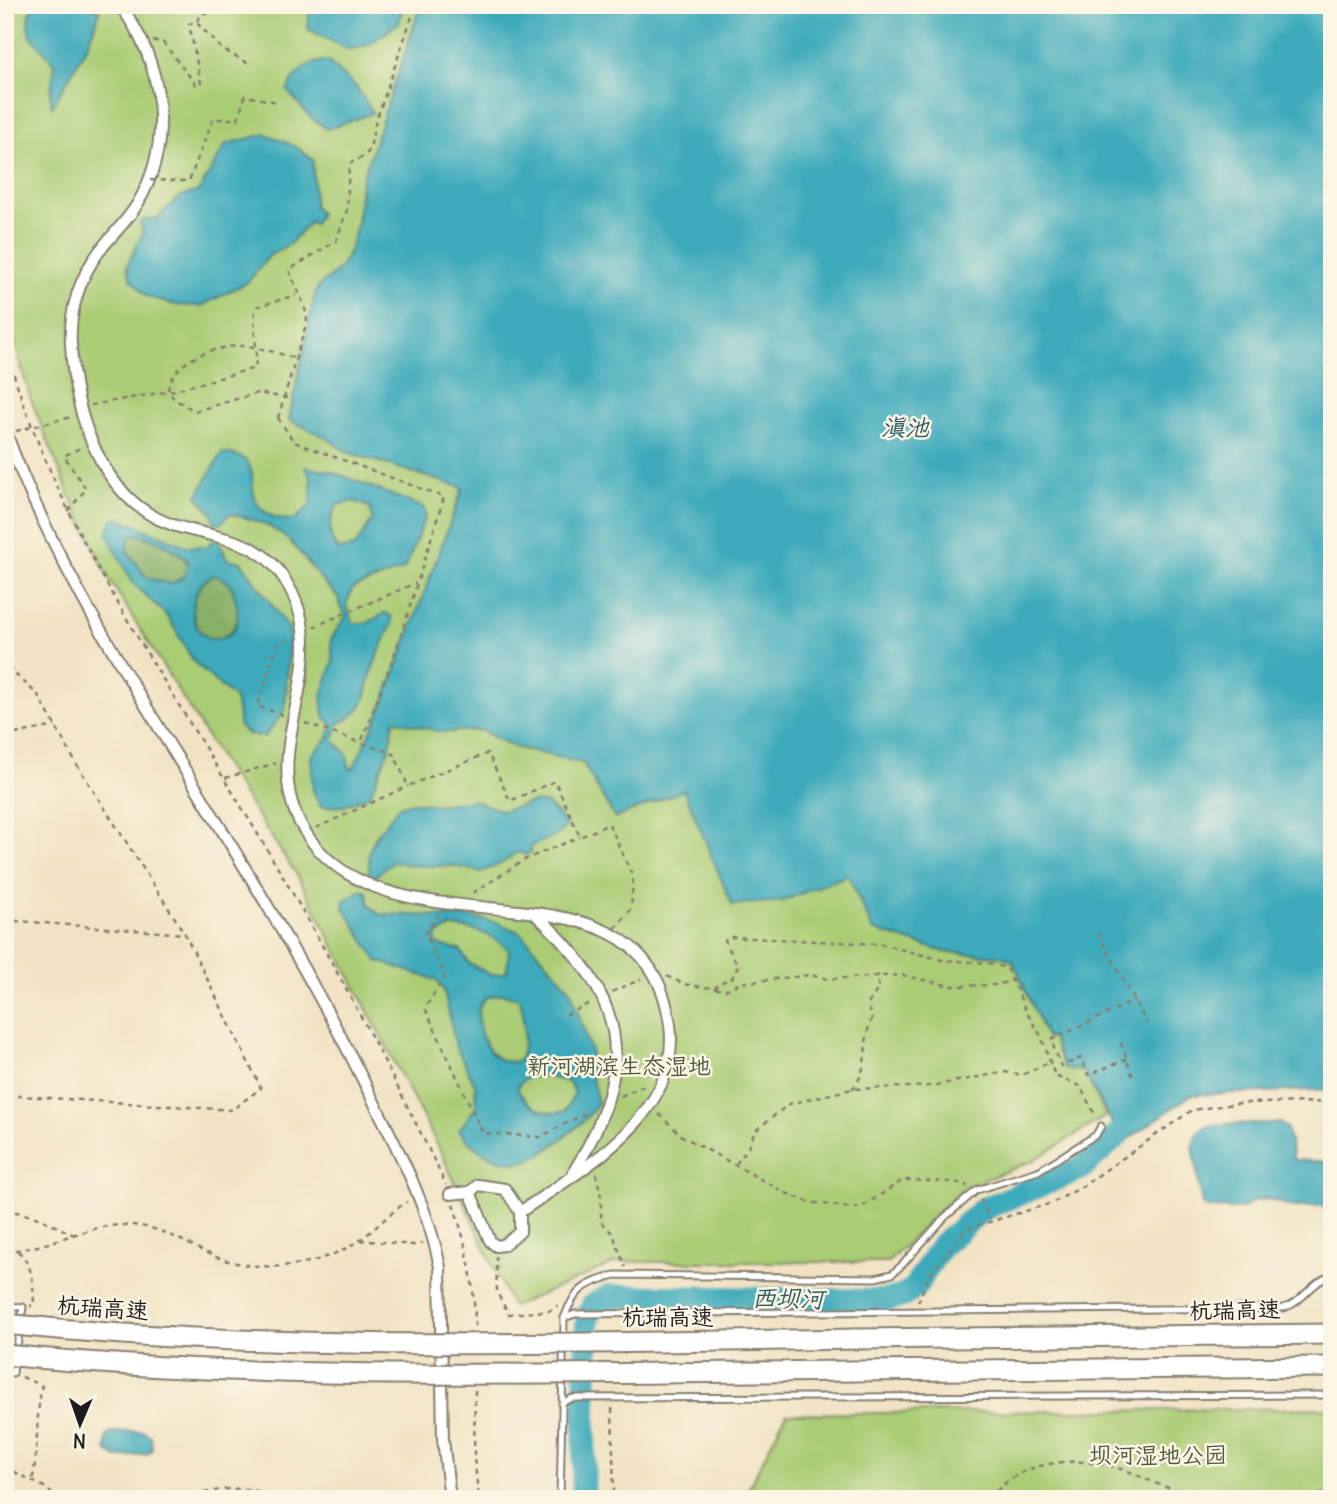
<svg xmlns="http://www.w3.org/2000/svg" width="1337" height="1504" viewBox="0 0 1337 1504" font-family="Delius,'LXGW WenKai TC',sans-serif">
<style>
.green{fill:#aacc74;stroke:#637448;stroke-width:2}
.forest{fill:#87b066;stroke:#526641;stroke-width:2}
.water{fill:#3caabb;stroke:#2c636c;stroke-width:2;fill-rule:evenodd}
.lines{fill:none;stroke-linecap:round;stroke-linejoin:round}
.river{stroke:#3caabb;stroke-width:24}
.lane-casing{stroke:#867f70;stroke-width:9}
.street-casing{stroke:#867f70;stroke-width:14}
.highway-casing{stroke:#867f70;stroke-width:23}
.path{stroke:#867f70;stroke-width:2.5;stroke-dasharray:5 5;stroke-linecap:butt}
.lane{stroke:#fff;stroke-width:5}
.street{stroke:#fff;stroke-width:10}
.highway{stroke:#fff;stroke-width:19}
.highway-bridge-casing{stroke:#867f70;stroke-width:23;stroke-linecap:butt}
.path-bridge{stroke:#867f70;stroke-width:2.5;stroke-dasharray:5 5;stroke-linecap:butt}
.highway-bridge{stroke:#fff;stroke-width:19}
.labels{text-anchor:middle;stroke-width:5;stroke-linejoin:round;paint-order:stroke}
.park-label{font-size:23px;fill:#4e5a3b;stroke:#fcf5e5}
.street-label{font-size:23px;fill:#1c1c1c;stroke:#fcf5e5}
.water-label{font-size:24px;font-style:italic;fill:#2a5c64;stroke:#fcf5e5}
</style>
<rect width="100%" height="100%" fill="#fcf5e5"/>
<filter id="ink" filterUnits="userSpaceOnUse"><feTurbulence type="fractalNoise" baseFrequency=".0143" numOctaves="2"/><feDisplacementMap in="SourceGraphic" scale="14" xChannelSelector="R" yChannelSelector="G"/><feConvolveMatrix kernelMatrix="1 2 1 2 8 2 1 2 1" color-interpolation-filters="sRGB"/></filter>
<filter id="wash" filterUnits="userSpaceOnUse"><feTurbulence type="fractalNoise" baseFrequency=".00686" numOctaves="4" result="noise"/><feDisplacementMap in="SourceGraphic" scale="28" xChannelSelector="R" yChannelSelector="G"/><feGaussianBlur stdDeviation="1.57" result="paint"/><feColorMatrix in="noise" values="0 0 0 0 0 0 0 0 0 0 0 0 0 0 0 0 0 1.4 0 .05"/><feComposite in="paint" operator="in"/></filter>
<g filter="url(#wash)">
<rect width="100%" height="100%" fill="#f1e2c3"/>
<g class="green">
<path d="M5,5H421L361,183C359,213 357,246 338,270C330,281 322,278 315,293L289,420L324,436L347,452L463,487L381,712L441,732L480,730L515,747L583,763L615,818L684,790L782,901L848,875L945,952L1001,956L1014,961L1047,1039L1052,1037L1084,1071L1106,1116L1032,1161L963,1188L888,1262H617L512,1307L439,1148L298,877L230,774L109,579L70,496L30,397L5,310Z"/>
<polygon points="1332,1408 1332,1499 743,1499 786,1414"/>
</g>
<g class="forest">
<path d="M130,535C154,532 222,571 171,584L147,578L127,550Z"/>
<path d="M216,575C243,581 251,639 211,639C184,629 189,582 216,575Z"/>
</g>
<g class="water">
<path d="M33,5H88L100,11L87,46L52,107L50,94L55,66C42,40 18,42 33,5Z"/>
<polygon points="310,5 403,5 399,23 368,45 349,50 308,29"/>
<path d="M421,5H1332V1089L1191,1095L1123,1143L1084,1072L1064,1068L1052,1037L1047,1039L1013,961L1001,956L945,952L873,930L848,875L782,901L732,905L684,790L615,818L583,763L515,747L480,730L441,732L394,720L390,747L370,795L344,806L321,807L313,791L311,756L328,738L332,725L324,716L322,695L333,662L331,639L346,616L339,605V598C294,556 298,526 229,514L221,524L215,523L212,513L197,496L222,453C263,456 247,478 256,501C262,515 282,522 295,519L311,504V478L305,467L330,471L423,507L426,515L406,566L402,570L353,588L346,604L353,623H367L385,613L391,616L392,623C387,637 379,651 374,665C364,694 371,709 338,724L333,740L347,754L349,767L353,769L380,712L463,488L347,452L324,436L289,420L315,293C322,278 330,281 338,270C357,246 359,213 361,183ZM353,501L370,507L372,520L355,547L339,550C326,536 329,521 337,505Z"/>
<path d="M327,61L357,88L373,113L327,129L309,116L287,90C298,71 305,62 327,61Z"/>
<polygon points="266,134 295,146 313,160 314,207 320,213 314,224 310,222 290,244 270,255 248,282 201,306 175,305 146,296 131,279 127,266 143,233 140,223 143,219 156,219 179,197 199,191 226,144"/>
<path d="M118,518L188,547L208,546L214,539L218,540L227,559L241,562L290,630L285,710L265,737L247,734L240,727L235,699L194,662L168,617L132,582L107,533L112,520ZM131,535C146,533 179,549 188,561L185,576L171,584L147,578L127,551ZM216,575L230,583C240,607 246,639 211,639C184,629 189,582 216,575Z"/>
<polygon points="473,800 502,811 534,802 548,804 567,825 557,835 531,846 531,852 526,855 518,852 500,864 481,872 455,866 419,866 393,862 374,877 369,874 369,852 376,836 399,806 412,802 439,805"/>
<path d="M361,890L367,892L369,905L379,914L469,917L496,922L521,933L570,989L591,1051L592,1079L598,1103C590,1119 544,1156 525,1161C501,1167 471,1149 459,1130L476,1107L475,1084L456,1047L444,991L436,980L377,961L344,908V901ZM451,927C476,929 491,933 509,950L507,972L491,975L469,963L460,950L435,944L437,935ZM503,994L519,998C525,1010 526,1049 519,1060C486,1073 467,1011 486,998C490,995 498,995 503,994ZM545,1076L569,1082L575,1093L565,1111C546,1117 526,1106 517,1088C524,1076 532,1077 545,1076Z"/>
<polygon points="1280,1123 1287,1128 1294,1160 1332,1162 1332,1205 1295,1207 1267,1199 1255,1200 1241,1209 1208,1208 1202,1205 1193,1145 1196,1135 1205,1127 1218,1124"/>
<polygon points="143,1431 151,1436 152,1449 147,1454 118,1458 106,1450 107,1436 112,1432"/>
</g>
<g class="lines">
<polyline class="river" points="583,1499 587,1320 593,1305 609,1296 884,1301 903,1296 915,1287 941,1246 983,1209 1080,1169 1118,1135"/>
</g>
</g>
<g filter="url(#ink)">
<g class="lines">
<g class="lane-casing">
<g id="lane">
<polyline points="5,1306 23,1307 13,1373"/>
<path d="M564,1318L575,1314L1284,1308C1304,1302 1311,1281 1332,1276"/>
<polyline points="563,1402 573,1398 1332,1395"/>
<path d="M560,1499L564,1318C575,1288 585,1284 615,1275L875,1278L892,1274L902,1265L945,1217L977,1190L1038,1171L1096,1135L1101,1126"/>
</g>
</g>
<g class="street-casing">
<g id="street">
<path d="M120,5C163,63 175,139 138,203C128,220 113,234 101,249C80,276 69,310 71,344C74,413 101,501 173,525C219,540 261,536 288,585C337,669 254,747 304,830C387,969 646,839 670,1025C682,1115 584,1168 520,1212"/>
<path d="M5,430C47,546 110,648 174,752C240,859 306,966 362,1078C392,1139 427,1200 440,1267L443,1439L450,1499"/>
<path d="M534,913C626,997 640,1062 574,1171"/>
<polygon points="478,1185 505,1189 520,1212 520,1232 503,1245 496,1246 490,1241 470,1192"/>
<polyline points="450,1194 470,1192"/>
</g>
</g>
<g class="highway-casing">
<g id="highway">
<polyline points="854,1339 1332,1334"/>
<polyline points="854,1371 1332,1367"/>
</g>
</g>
<g class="path">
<polyline points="197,21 203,13 256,12 263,5"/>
<polyline points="153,41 162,41 197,86 201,83 189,24 196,22 222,49 250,64"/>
<path d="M5,345C51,509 136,634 223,777C305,909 379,1045 446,1185"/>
<path d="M287,398L258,393L195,411L174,399L168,390C173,361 209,348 237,346C255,345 278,354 296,358"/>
<path d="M91,405L176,390L255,368C259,346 251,328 256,307L296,295"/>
<path d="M278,418L307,321C306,303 295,287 289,270L336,241L347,210L349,164L365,156L370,149L375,124L416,5"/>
<polyline points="16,431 71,417"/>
<polyline points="68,511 86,489 64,456 82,447"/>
<polyline points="313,627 416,583"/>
<polyline points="5,657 14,673 38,695 77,765 185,934 261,1088 232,1110 5,1095"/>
<polyline points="283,715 257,706 278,643 291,637"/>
<polyline points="305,723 361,743"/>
<polyline points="5,736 55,726"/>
<polyline points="225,778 276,763"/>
<polyline points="316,828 408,786"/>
<polyline points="473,893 526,859 580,837"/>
<polyline points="439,914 425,933 445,976 425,1008 483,1133 540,1137 590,1111"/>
<polyline points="5,920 185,934"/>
<polyline points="1098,933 1147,1024"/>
<polyline points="667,976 683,984 725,990 740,983 810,975 828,979 902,975 950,986 996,985 1014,980"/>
<polyline points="714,989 720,983 732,978 738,966 725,941 730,937 881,944 942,960 988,963 1007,968 1026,1011 1041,1036 1055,1076 1080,1086 1096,1117"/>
<polyline points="612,992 641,979"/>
<polyline points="566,1015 590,1003"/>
<polyline points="1121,1043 1133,1077"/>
<polyline points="1127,1059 1088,1075 1081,1058 1061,1066 1051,1040 1134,1001"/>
<path d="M852,1089C871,1069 861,1042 872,1018L868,1004L878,989V974"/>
<polyline points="621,1096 647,1084"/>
<polyline points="659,1114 682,1136 786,1193 809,1202 853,1208 865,1205 903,1180 955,1182 968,1186"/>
<polyline points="736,1164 748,1148 755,1131 789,1104 852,1089 931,1086 1005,1072 1022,1075 1050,1062"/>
<polyline points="596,1173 601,1197 601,1222 613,1234 625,1267"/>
<polyline points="981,1200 990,1219"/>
<path d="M453,1204C467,1244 475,1285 475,1328"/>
<polyline points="5,1209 39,1218 74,1235"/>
<polyline points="360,1240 413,1245 423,1243"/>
<path d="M5,1251C47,1250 83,1225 124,1225C157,1224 181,1241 209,1254C255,1275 319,1269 361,1239C377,1228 390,1212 407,1202"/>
<path d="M18,1251C34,1267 33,1283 34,1305L30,1306"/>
<polyline points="496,1256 497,1293 509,1314 549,1311 558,1305"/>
<polyline points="918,1302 929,1276 966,1229 1052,1203 1080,1188 1192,1110 1241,1103 1332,1102"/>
<path d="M22,1377L42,1386C35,1418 39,1450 32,1482"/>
<polyline points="475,1390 474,1457 479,1499"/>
<polyline points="612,1408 614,1499"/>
<polyline points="5,1467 46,1488 57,1499"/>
<path d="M185,1499C218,1487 249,1484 281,1499"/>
<polyline points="302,1499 336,1494 365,1499"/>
<path d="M990,1499C1020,1458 1080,1455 1124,1470C1137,1474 1150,1482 1163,1486C1187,1494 1213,1497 1238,1499"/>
<polyline points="1289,1499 1332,1492"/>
</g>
<use href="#lane" class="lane"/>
<use href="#street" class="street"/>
<use href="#highway" class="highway"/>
<g class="highway-bridge-casing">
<g id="highway-bridge">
<path d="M5,1324C286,1353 572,1343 854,1339"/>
<path d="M5,1355C287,1383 572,1373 854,1371"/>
</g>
</g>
<g class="path-bridge">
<polyline points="150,180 189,181 213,119 238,119 245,96 278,102"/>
<polyline points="278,418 294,442 444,497 399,642 361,743 394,754 408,786 488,753 510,801 555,781 580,837 609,824 633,877 631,909 612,932"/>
</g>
<use href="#highway-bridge" class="highway-bridge"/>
</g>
</g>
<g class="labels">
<g class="park-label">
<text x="619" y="1074">新河湖滨生态湿地</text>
<text x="1158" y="1463">坝河湿地公园</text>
</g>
<g class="street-label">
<text transform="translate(103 1308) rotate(4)" y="8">杭瑞高速</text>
<text transform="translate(1235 1310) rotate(-1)" y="8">杭瑞高速</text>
<text x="668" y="1325">杭瑞高速</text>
</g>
<g class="water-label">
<text x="905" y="436">滇池</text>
<text transform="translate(788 1299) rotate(1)" y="8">西坝河</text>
</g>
</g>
<rect width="1337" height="1504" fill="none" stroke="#fcf5e5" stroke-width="28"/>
<g transform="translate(80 1424) rotate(182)" stroke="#fcf5e5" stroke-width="5" paint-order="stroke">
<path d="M0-5L12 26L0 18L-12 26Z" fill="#1c1c1c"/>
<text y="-10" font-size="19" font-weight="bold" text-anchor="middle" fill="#1c1c1c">N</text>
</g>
</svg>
